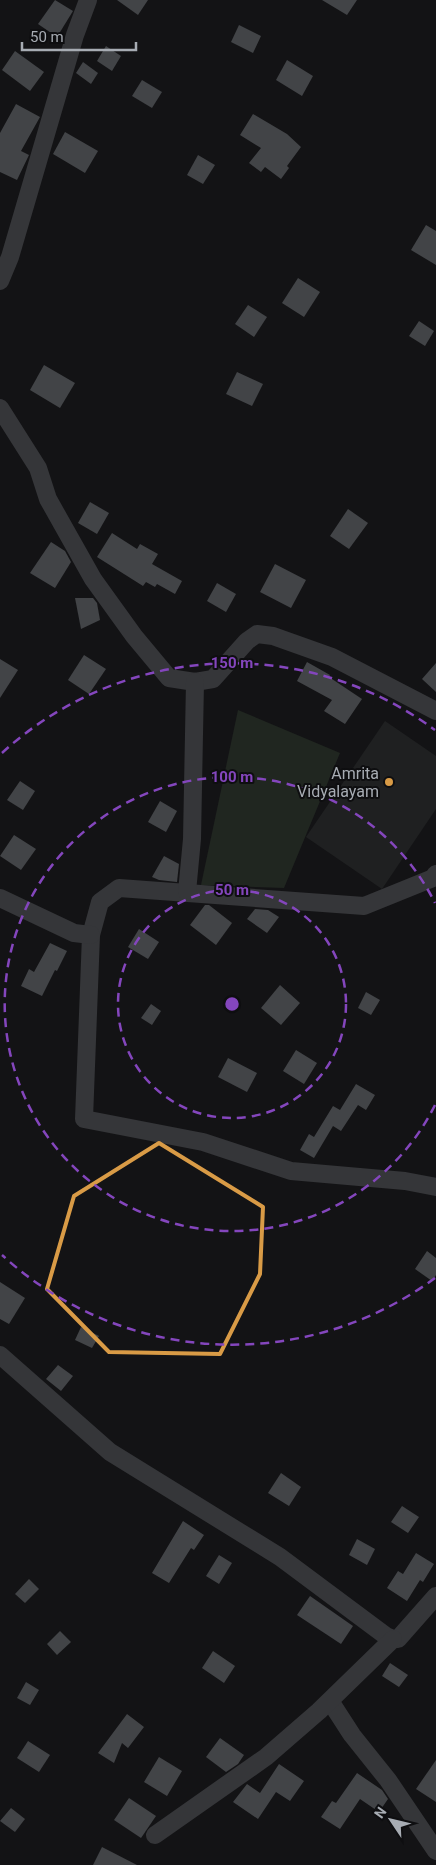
<svg xmlns="http://www.w3.org/2000/svg" width="436" height="1865" font-family="Roboto,sans-serif">
<style>
.built{fill:#1f2021}
.green{fill:#202620}
.building{fill:#424447}
.lines{fill:none;stroke-linecap:round;stroke-linejoin:round}
.street{stroke:#353639;stroke-width:18}
.marked{fill:none;stroke:#d99b46;stroke-width:4;stroke-linejoin:round}
.ring{fill:none;stroke:#8446bd;stroke-width:2.5;stroke-dasharray:9 6}
.poi-dot{fill:#d99b46;stroke:#0e0e10;stroke-width:2}
.labels{text-anchor:middle;dominant-baseline:central;stroke-width:4;stroke-linejoin:round;paint-order:stroke}
.poi-label{font-size:16px;fill:#a7acb3;stroke:#0e0e10;text-anchor:end}
.centre{fill:#8446bd;stroke:#0e0e10;stroke-width:2.5}
.ring-label{font-size:15px;text-anchor:middle;font-weight:bold;fill:#8446bd;stroke:#0e0e10;stroke-width:4;stroke-linejoin:round;paint-order:stroke}
</style>
<rect width="100%" height="100%" fill="#131315"/>
<polygon class="built" points="385,721 436,756 436,809 382,889 306,837"/>
<polygon class="green" points="238,710 340,753 284,888 201,885"/>
<g class="building">
<polygon points="55,0 73,11 57,37 38,24"/>
<polygon points="117,0 148,0 138,15"/>
<polygon points="322,0 357,0 347,15"/>
<polygon points="239,25 261,36 253,53 231,42"/>
<polygon points="106,46 121,56 112,71 97,61"/>
<polygon points="15,51 44,72 30,91 2,70"/>
<polygon points="287,60 313,76 302,96 276,80"/>
<polygon points="83,62 98,73 91,84 76,73"/>
<polygon points="142,80 162,92 152,108 132,96"/>
<polygon points="16,104 40,117 21,151 29,155 17,180 0,172 0,133"/>
<polygon points="253,114 287,134 301,147 287,166 289,168 281,179 265,167 261,172 249,163 261,148 240,135"/>
<polygon points="65,132 98,151 85,173 53,154"/>
<polygon points="198,155 215,165 203,184 187,175"/>
<polygon points="426,225 436,231 436,265 411,250"/>
<polygon points="298,278 320,292 304,317 282,303"/>
<polygon points="248,305 267,317 254,337 235,324"/>
<polygon points="419,321 434,331 425,346 409,336"/>
<polygon points="44,365 75,383 60,408 30,390"/>
<polygon points="237,372 263,384 252,406 226,394"/>
<polygon points="90,502 109,513 97,534 78,523"/>
<polygon points="348,509 368,523 349,549 330,536"/>
<polygon points="112,533 137,549 140,544 158,554 152,564 182,581 175,594 157,584 155,587 146,582 143,586 97,557"/>
<polygon points="51,542 65,551 71,562 55,588 30,573"/>
<polygon points="275,564 306,580 291,608 260,592"/>
<polygon points="217,583 236,594 226,612 207,601"/>
<polygon points="75,598 93,598 97,603 100,620 81,629"/>
<polygon points="84,655 106,669 89,694 68,680"/>
<polygon points="0,659 18,670 0,698"/>
<polygon points="307,662 330,675 329,677 362,699 345,724 324,711 332,700 297,681"/>
<polygon points="436,663 436,692 422,679"/>
<polygon points="20,781 35,791 23,810 7,800"/>
<polygon points="160,801 177,811 166,832 148,822"/>
<polygon points="14,835 36,849 21,870 0,856"/>
<polygon points="164,856 179,864 177,882 159,880 152,877"/>
<polygon points="205,905 209,905 232,923 216,945 190,925"/>
<polygon points="255,909 268,910 279,917 267,933 247,919"/>
<polygon points="139,929 159,942 148,959 128,947"/>
<polygon points="50,943 67,951 57,971 55,970 42,996 21,986 29,969 34,972"/>
<polygon points="280,985 300,1003 281,1025 261,1008"/>
<polygon points="366,992 380,1000 371,1015 358,1008"/>
<polygon points="151,1004 161,1011 152,1025 141,1018"/>
<polygon points="296,1050 317,1063 304,1084 283,1071"/>
<polygon points="228,1058 257,1073 247,1092 218,1077"/>
<polygon points="356,1084 375,1095 366,1110 358,1105 341,1131 333,1126 314,1158 300,1150 309,1134 314,1137 333,1106 340,1110"/>
<polygon points="427,1251 436,1258 436,1275 432,1281 415,1269"/>
<polygon points="0,1282 25,1298 9,1324 0,1319"/>
<polygon points="81,1327 99,1336 92,1348 75,1340"/>
<polygon points="58,1365 73,1376 61,1391 46,1379"/>
<polygon points="281,1473 301,1487 289,1506 268,1493"/>
<polygon points="402,1506 419,1517 408,1533 391,1522"/>
<polygon points="183,1521 204,1535 194,1550 191,1548 169,1583 152,1573"/>
<polygon points="357,1539 375,1549 367,1565 349,1555"/>
<polygon points="416,1553 434,1564 423,1582 420,1580 407,1601 387,1588 398,1571 403,1574"/>
<polygon points="219,1555 232,1563 219,1584 206,1576"/>
<polygon points="29,1579 39,1589 25,1603 15,1594"/>
<polygon points="310,1596 353,1626 341,1644 297,1615"/>
<polygon points="60,1631 71,1642 57,1655 47,1644"/>
<polygon points="213,1651 235,1666 224,1683 202,1668"/>
<polygon points="390,1663 408,1675 399,1687 382,1676"/>
<polygon points="26,1682 39,1690 30,1705 17,1698"/>
<polygon points="127,1714 144,1727 128,1748 122,1743 114,1763 98,1753"/>
<polygon points="220,1738 244,1755 238,1764 226,1772 206,1757"/>
<polygon points="28,1741 50,1755 39,1772 17,1758"/>
<polygon points="159,1757 182,1771 167,1796 144,1782"/>
<polygon points="436,1760 436,1802 416,1789"/>
<polygon points="279,1764 304,1781 290,1801 276,1792 258,1819 233,1802 247,1784 260,1793"/>
<polygon points="357,1773 382,1790 388,1799 379,1812 360,1799 340,1829 321,1817 332,1801 336,1803"/>
<polygon points="129,1798 156,1816 141,1838 114,1820"/>
<polygon points="11,1808 25,1819 15,1832 0,1821"/>
<polygon points="102,1847 137,1865 93,1865"/>
</g>
<g class="lines">
<g class="street">
<polyline points="0,281 10,257 75,35 88,0"/>
<polyline points="0,408 38,468 48,499 93,579 134,636 169,678 195,682 213,679 247,641 257,634 273,636 332,657 436,711"/>
<polyline points="436,874 433,878 364,906 119,888 100,902 91,935 84,1119 203,1142 291,1171 405,1181 436,1187"/>
<polyline points="187,892 192,839 195,682"/>
<polyline points="0,898 74,933 91,935"/>
<polyline points="0,1355 110,1452 280,1557 386,1636 393,1639 398,1639 436,1596"/>
<polyline points="330,1701 352,1735 388,1780 436,1851"/>
<polyline points="155,1835 266,1757 319,1711 393,1639"/>
</g>
</g>
<path class="marked" d="M159,1143L263,1207L260,1274L220,1354L109,1352L47,1289L74,1196Z"/>
<g class="ring">
<circle cx="232" cy="1004" r="114"/>
<path d="M435 1105A227 227 0 1 1 435 903"/>
<path d="M435 1278A341 341 0 0 1 2 1255M2 753A341 341 0 0 1 435 730"/>
</g>
<circle class="poi-dot" cx="389" cy="782" r="5"/>
<g class="labels">
<g class="poi-label">
<text x="379" y="773">Amrita<tspan x="379" dy="18">Vidyalayam</tspan></text>
</g>
</g>
<circle cx="232" cy="1004" r="8" class="centre"/>
<g class="ring-label">
<text x="232" y="668">150 m</text>
<text x="232" y="782">100 m</text>
<text x="232" y="895">50 m</text>
</g>
<g transform="translate(391 1820) rotate(305)" stroke="#0e0e10" stroke-width="4" paint-order="stroke">
<path d="M0-4L9 19L0 12L-9 19Z" fill="#a7acb3"/>
<text y="-8" font-size="14" font-weight="bold" text-anchor="middle" fill="#a7acb3">N</text>
</g>
<path d="M22 42v8h114v-8" fill="none" stroke="#a7acb3" stroke-width="2.5"/>
<text x="30" y="42" font-size="15" fill="#a7acb3" stroke="#0e0e10" stroke-width="4" paint-order="stroke">50 m</text>
</svg>
